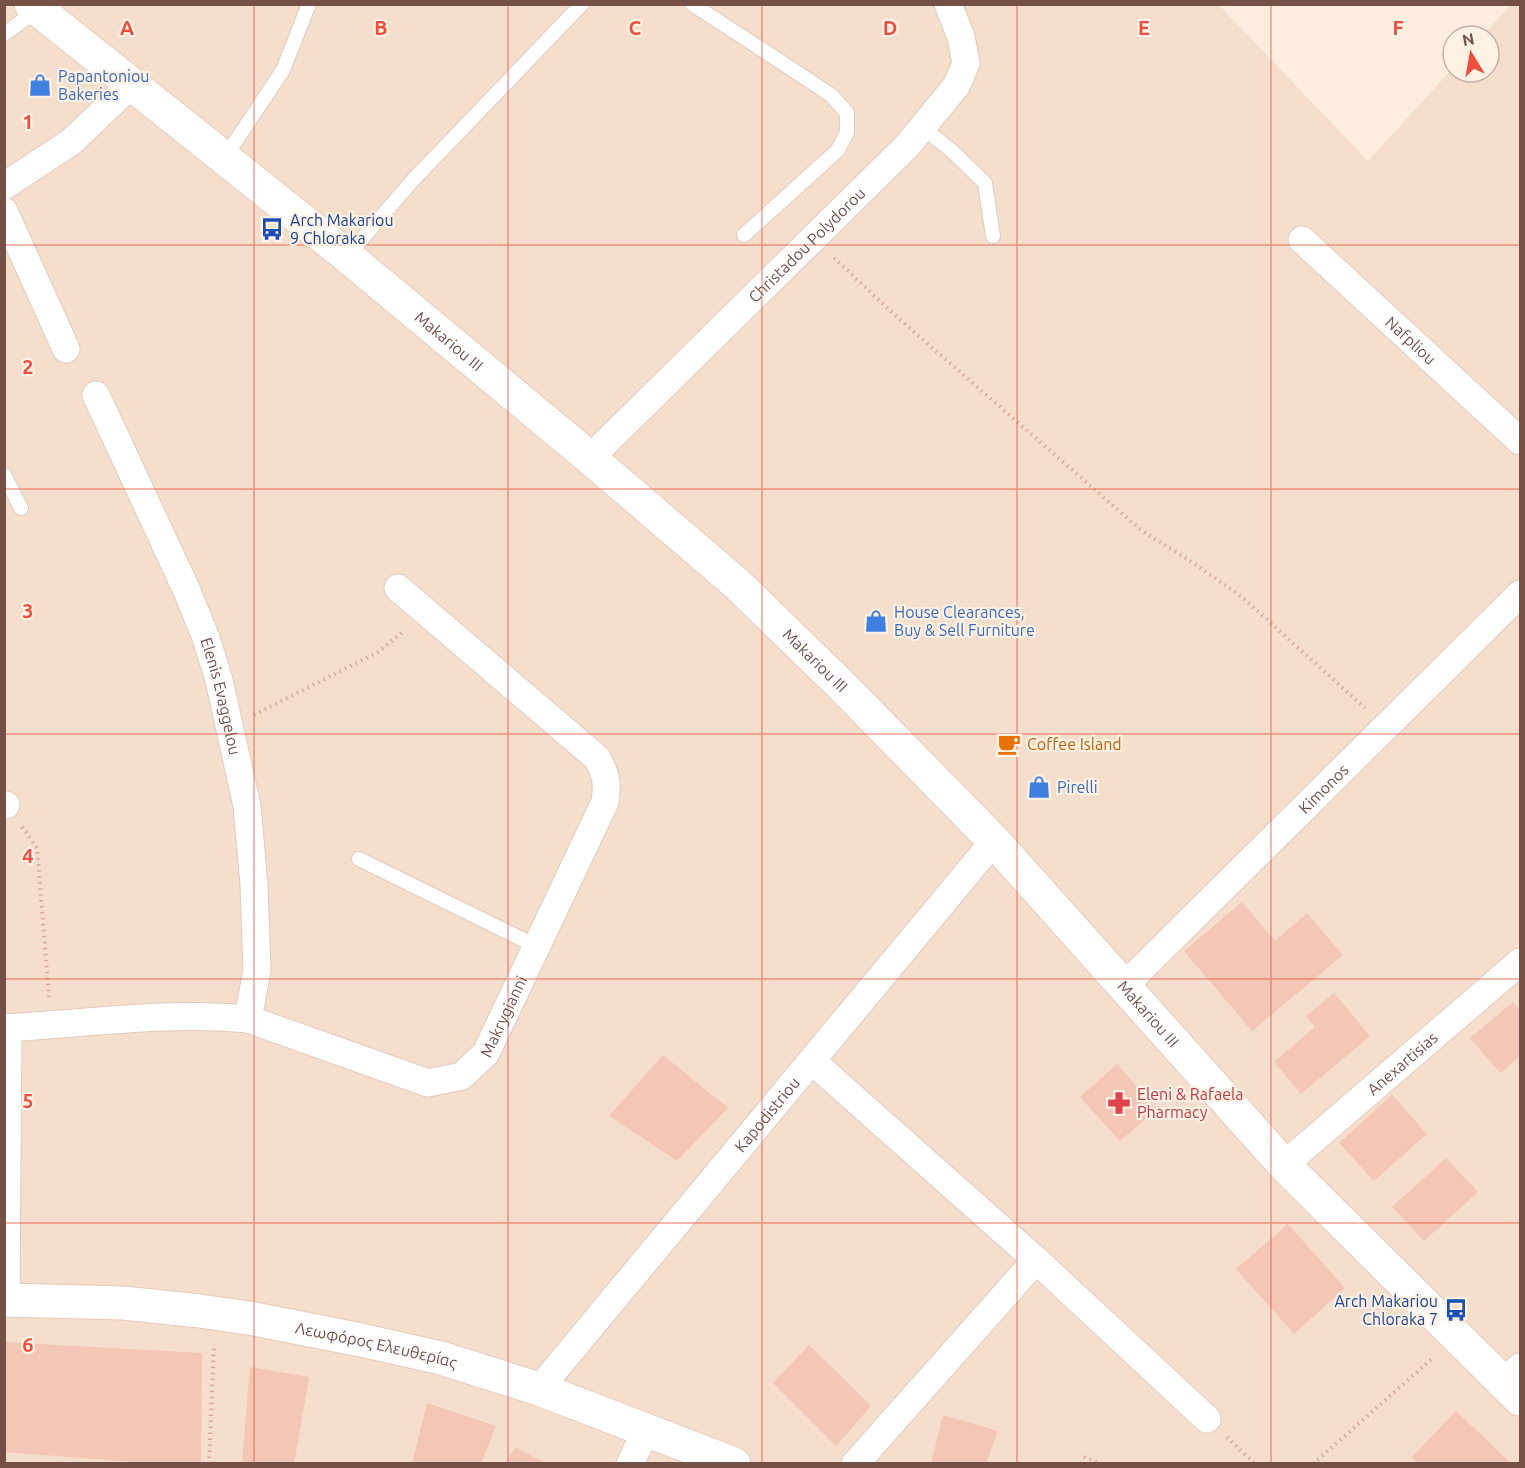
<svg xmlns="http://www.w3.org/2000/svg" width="1525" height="1468" font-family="Ubuntu,sans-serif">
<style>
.residential{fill:#f5decc}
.building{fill:#f4c6b5}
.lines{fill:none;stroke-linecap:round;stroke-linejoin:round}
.service-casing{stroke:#e3cabd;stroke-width:16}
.minor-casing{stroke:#e3cabd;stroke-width:29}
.secondary-casing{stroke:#e8caba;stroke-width:35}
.path{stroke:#d8a998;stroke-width:4;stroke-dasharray:1.5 4.5;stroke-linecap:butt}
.service{stroke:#fff;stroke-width:14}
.minor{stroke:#fff;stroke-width:27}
.secondary{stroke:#fff;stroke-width:33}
.grid{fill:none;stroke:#ee4e3d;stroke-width:1.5;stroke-opacity:0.55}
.labels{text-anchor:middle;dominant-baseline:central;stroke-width:4.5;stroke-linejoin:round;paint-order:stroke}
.shop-label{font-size:16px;fill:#366cbe;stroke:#fff2e5;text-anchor:start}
.transit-label{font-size:16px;fill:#164399;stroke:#fff2e5;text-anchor:start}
.street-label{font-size:16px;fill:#745046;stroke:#fff2e5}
.food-label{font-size:16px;fill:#c56008;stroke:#fff2e5;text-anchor:start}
.health-label{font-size:16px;fill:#be3a42;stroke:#fff2e5;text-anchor:start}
.grid-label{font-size:20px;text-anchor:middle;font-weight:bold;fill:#ee4e3d;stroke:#fff2e5;stroke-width:4.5;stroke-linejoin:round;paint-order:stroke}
</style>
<rect width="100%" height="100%" fill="#fdedde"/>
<polygon class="residential" points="5,5 1219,5 1368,161 1453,68 1453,72 1489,72 1489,36 1482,36 1511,5 1520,5 1520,1463 5,1464"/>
<g class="building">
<polygon points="1242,902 1275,941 1307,913 1343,955 1252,1031 1184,951"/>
<polygon points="1334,993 1370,1036 1301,1094 1274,1062 1315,1027 1306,1016"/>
<polygon points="1513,1002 1520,1011 1520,1056 1500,1073 1470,1038"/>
<polygon points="663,1055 728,1108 677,1161 609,1116"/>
<polygon points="1117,1064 1157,1109 1120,1141 1080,1097"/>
<polygon points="1392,1095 1427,1134 1374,1181 1339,1143"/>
<polygon points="1446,1158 1478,1192 1424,1241 1392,1207"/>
<polygon points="1288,1224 1345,1288 1294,1334 1236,1269"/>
<polygon points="4,1342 202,1353 201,1464 159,1464 4,1452"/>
<polygon points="809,1345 871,1406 836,1446 773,1383"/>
<polygon points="250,1367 309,1377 294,1464 242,1464"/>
<polygon points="427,1403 496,1426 481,1464 412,1464"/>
<polygon points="1456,1411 1512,1464 1418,1464 1412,1457"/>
<polygon points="943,1415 998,1431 986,1464 931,1464"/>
<polygon points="515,1447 548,1464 506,1464"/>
</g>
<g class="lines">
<g class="service-casing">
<g id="service">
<polyline points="692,4 813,83 832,96 847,113 847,132 838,150 744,235"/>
<polyline points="4,34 39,9"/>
<polyline points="922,127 952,151 985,183 993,236"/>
<polyline points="225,157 283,70 309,4"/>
<polyline points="347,256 414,179 582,4"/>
<polyline points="4,475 21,508"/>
<polyline points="359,859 536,946"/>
</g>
</g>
<g class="minor-casing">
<g id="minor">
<polyline points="4,186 71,142 132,84"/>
<polyline points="4,211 66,349"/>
<path id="s1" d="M1302,240L1520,441"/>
<path id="s2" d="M96,395L187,591L206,638L219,680L247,806L254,885L257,970L248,1019"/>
<path id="s3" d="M590,458L907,146L957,85L966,63L961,37L948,4"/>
<polyline points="4,805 6,805"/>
<path id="s4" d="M1125,985L1520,594"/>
<path id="s5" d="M4,1028C85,1024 167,1011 248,1019L428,1083L462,1076L486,1053L605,802C608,782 606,775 597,758L398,588"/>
<polyline points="812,1061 1036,1260 1207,1419"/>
<path id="s6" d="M1284,1165L1520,962"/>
<polyline points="6,1300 8,1028"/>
<polyline points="1503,1382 1520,1367"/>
<path id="s7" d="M539,1389L994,841"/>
<polyline points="630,1464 646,1430"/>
<polyline points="855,1464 1036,1260"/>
</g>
</g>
<g class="secondary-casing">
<g id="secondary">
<path id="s8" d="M31,4L347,256L590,458L736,583L844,688L994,841L1284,1165L1520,1399"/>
<path id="s9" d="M4,1300L123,1303L200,1311L254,1319L361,1340L441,1358L539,1389L734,1464"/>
</g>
</g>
<g class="path">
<polyline points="834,258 896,316 1141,530 1195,564 1242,597 1365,708"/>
<polyline points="254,715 378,652 404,631"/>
<polyline points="22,827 37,848 49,997"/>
<polyline points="1227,1437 1255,1464"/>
<polyline points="1084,1457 1102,1464"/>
<polyline points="209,1464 214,1344"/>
<polyline points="1313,1464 1434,1357"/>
</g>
<use href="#service" class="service"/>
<use href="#minor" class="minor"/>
<use href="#secondary" class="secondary"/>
</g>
<path class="grid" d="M254,4V1464M508,4V1464M762,4V1464M1017,4V1464M1271,4V1464M4,245H1520M4,489H1520M4,734H1520M4,979H1520M4,1223H1520"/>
<defs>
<g id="shop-bare" transform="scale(1.8)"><path d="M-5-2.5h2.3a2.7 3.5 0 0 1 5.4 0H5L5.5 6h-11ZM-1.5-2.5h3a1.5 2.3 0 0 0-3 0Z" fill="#3f7fe0" stroke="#fff2e5" stroke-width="2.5" paint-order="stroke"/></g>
<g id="bus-bare" transform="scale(1.8)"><path d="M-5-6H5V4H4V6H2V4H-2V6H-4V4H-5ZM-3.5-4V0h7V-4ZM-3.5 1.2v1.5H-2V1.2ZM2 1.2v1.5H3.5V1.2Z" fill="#1a4fb4" stroke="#fff2e5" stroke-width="2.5" paint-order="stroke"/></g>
<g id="cafe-bare" transform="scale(1.8)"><path d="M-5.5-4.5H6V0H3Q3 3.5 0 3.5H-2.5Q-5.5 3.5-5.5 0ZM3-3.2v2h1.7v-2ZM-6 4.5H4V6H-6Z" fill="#e8710a" stroke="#fff2e5" stroke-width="2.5" paint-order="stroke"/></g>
<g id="pharmacy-bare" transform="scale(1.8)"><path d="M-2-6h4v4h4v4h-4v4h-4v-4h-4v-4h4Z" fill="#e0444e" stroke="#fff2e5" stroke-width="2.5" paint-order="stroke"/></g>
</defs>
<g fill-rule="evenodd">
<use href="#shop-bare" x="40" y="85"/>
<use href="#bus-bare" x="272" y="229"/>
<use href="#shop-bare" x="876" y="621"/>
<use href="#cafe-bare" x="1009" y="744"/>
<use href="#shop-bare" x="1039" y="787"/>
<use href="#pharmacy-bare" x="1119" y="1103"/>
<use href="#bus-bare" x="1456" y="1310"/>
</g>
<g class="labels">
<g class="shop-label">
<text x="58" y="76">Papantoniou<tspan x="58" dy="18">Bakeries</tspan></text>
<text x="894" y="612">House Clearances,<tspan x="894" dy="18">Buy &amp; Sell Furniture</tspan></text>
<text x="1057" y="787">Pirelli</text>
</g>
<g class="transit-label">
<text x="290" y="220">Arch Makariou<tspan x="290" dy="18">9 Chloraka</tspan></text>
<text x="1438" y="1301" text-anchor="end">Arch Makariou<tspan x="1438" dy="18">Chloraka 7</tspan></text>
</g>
<g class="street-label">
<text stroke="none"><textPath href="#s3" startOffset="304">Christadou Polydorou</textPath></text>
<text stroke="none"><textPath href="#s1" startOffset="148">Nafpliou</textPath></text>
<text stroke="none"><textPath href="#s8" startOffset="537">Makariou III</textPath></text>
<text stroke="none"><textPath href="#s8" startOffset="1023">Makariou III</textPath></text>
<text stroke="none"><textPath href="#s2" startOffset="327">Elenis Evaggelou</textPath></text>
<text stroke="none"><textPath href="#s4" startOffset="279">Kimonos</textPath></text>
<text stroke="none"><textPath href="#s8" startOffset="1509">Makariou III</textPath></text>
<text stroke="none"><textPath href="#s5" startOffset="544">Makrygianni</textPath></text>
<text stroke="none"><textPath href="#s6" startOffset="156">Anexartisias</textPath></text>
<text stroke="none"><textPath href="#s7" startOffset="357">Kapodistriou</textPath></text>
<text stroke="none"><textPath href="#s9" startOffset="376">Λεωφόρος Ελευθερίας</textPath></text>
</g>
<g class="food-label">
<text x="1027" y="744">Coffee Island</text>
</g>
<g class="health-label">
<text x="1137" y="1094">Eleni &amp; Rafaela<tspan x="1137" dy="18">Pharmacy</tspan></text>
</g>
</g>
<g class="grid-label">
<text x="127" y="35">A</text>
<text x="381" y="35">B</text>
<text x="635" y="35">C</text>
<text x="890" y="35">D</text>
<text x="1144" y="35">E</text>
<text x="1398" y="35">F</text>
<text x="28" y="129">1</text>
<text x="28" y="374">2</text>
<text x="28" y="618">3</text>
<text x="28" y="863">4</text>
<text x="28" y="1108">5</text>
<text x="28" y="1352">6</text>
</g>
<rect width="1525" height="1468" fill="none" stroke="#745046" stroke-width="12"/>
<g transform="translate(1471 54) rotate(349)"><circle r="28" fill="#fff2e5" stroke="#c7b1a5" stroke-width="1.5"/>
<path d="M0-4.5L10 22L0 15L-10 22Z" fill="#ee4e3d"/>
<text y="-9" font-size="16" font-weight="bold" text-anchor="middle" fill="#745046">N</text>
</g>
</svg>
